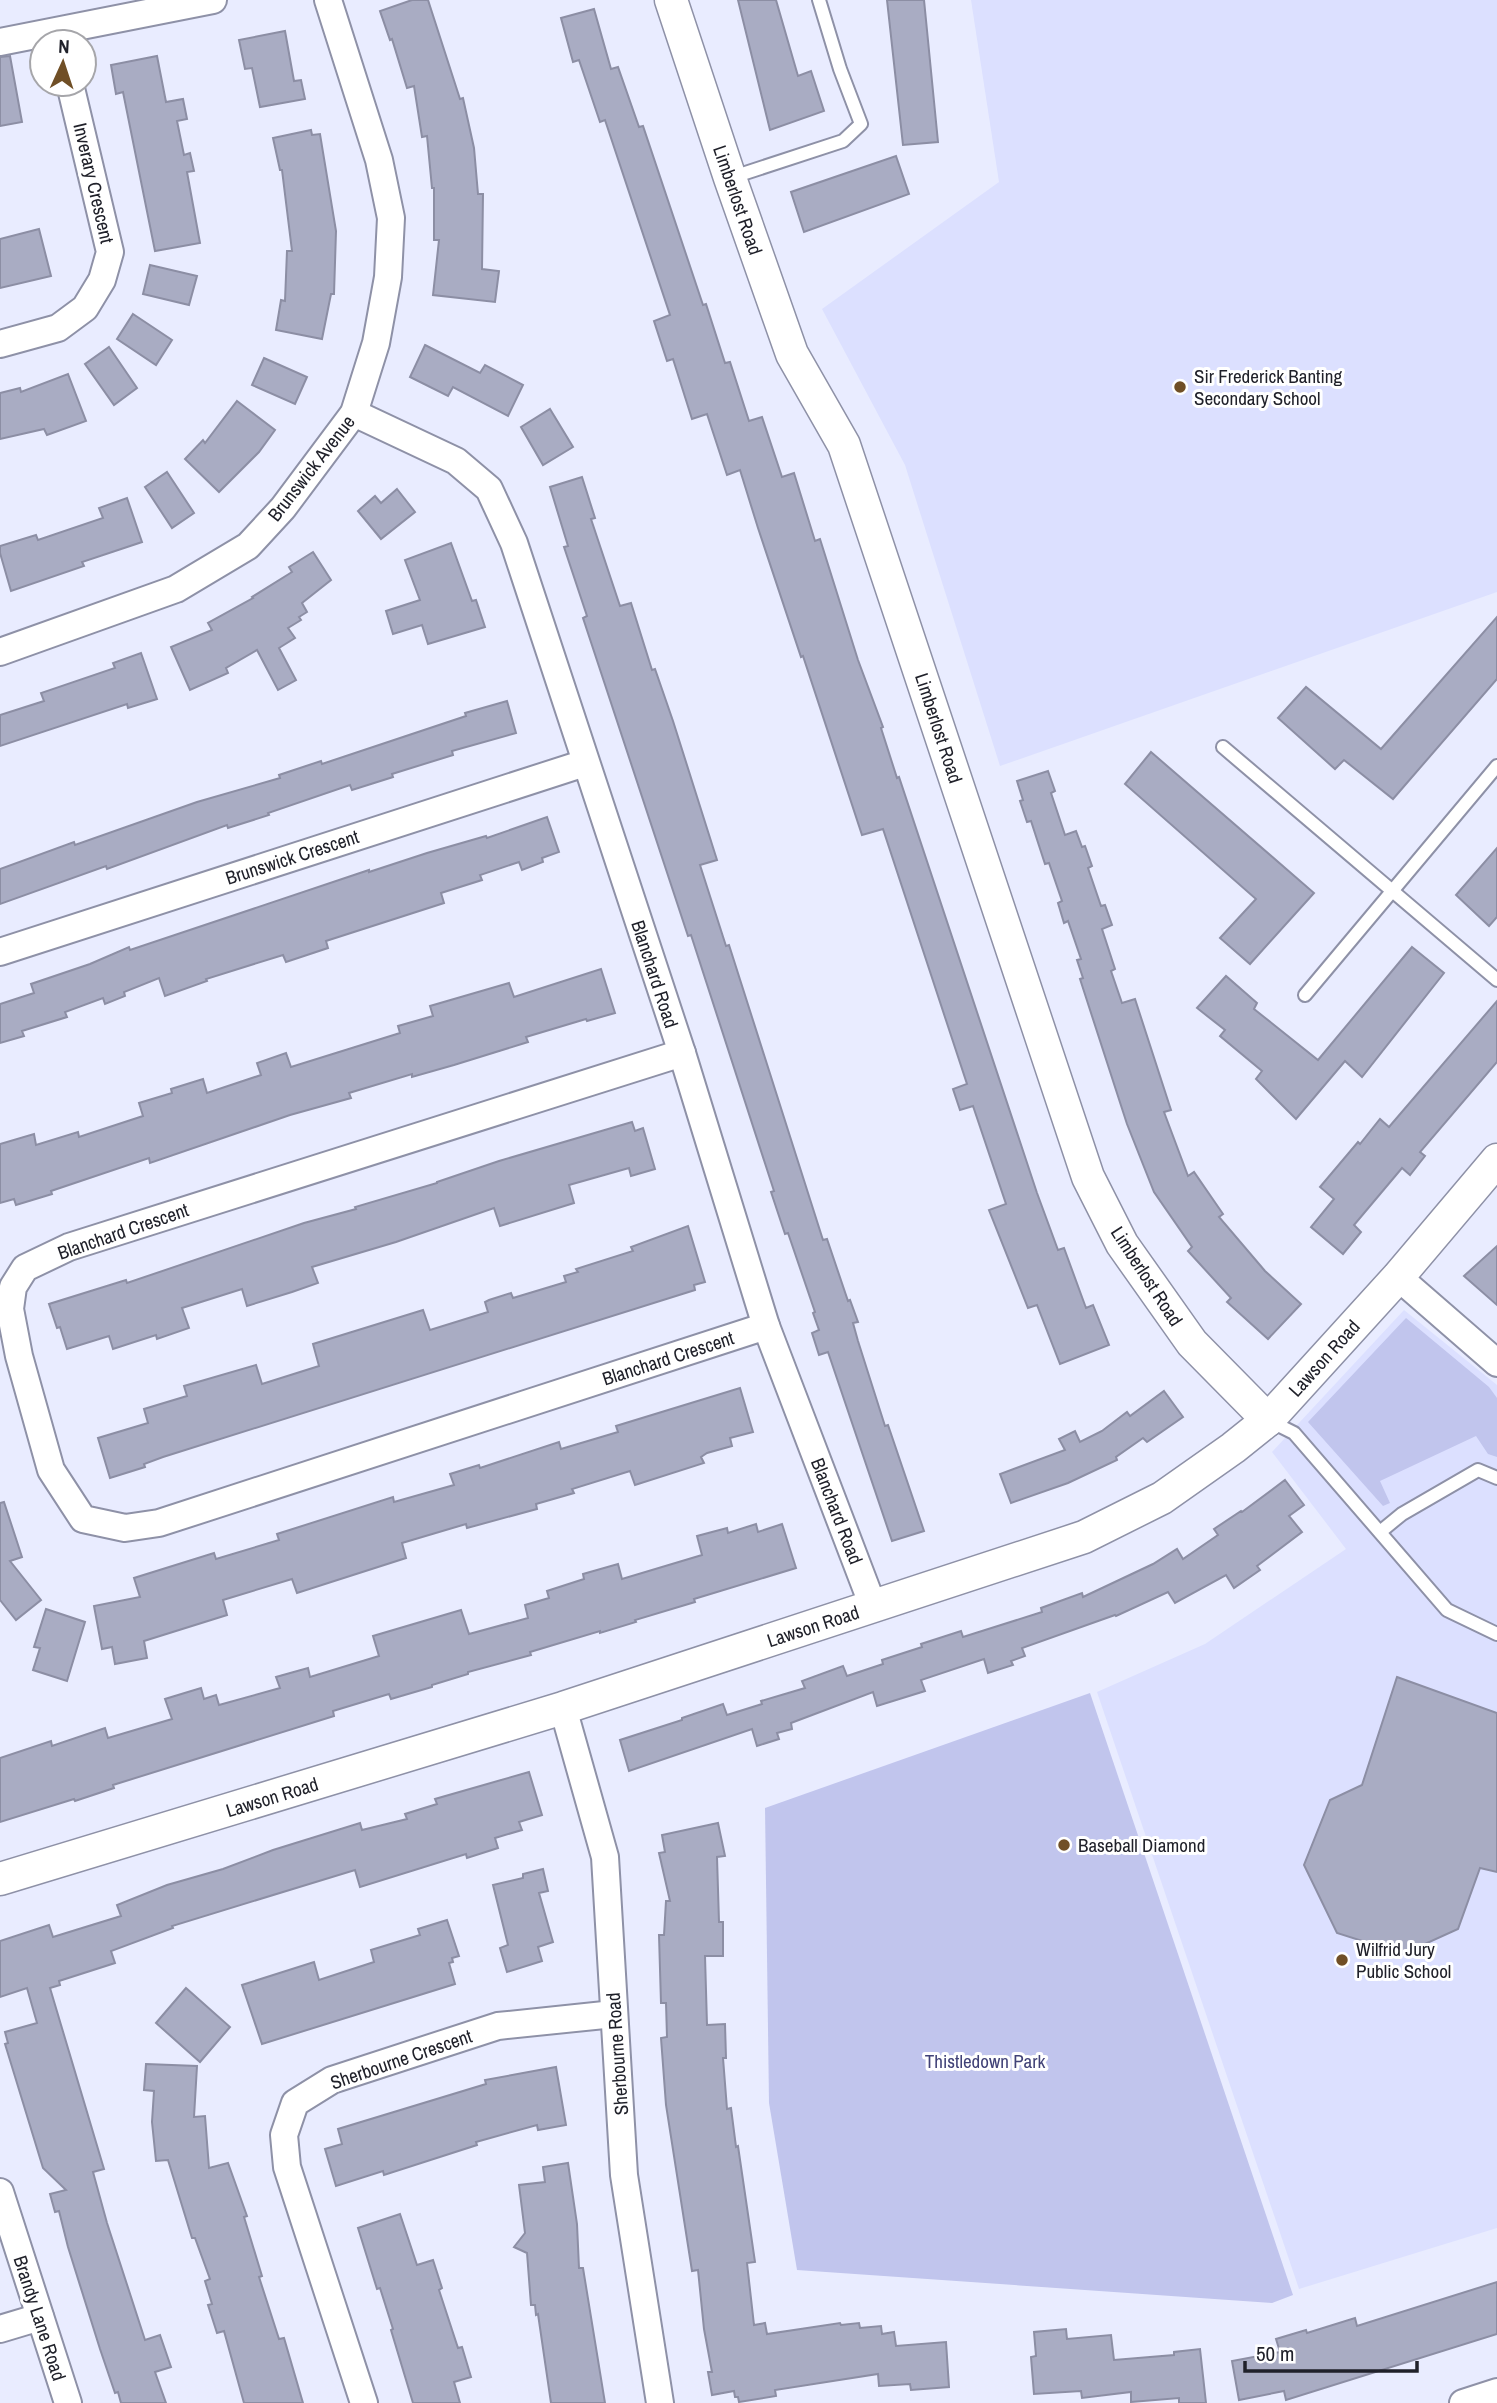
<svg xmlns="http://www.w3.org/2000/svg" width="1497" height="2403" font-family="'Archivo Narrow',sans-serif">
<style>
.built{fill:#dce0ff}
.green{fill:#c1c5ed}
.building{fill:#a9acc3;stroke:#8c8ea4;stroke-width:2}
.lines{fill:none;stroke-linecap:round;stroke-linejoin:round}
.service-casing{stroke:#8e91a7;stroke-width:16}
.minor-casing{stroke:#8e91a7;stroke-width:30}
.tertiary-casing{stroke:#8e91a7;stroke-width:35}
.service{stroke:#fff;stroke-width:12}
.minor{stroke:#fff;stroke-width:26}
.tertiary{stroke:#fff;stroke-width:32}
.poi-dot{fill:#704f26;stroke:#fff;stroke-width:2.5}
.labels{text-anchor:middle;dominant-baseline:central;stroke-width:6;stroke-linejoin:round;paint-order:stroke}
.street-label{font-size:19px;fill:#20212a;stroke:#fff}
.poi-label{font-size:19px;fill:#20212a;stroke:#fff;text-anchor:start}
.park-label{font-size:19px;fill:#414277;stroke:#fff}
</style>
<rect width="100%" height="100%" fill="#e9ecff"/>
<g class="built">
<polygon points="971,0 1497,0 1497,592 1000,766 905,465 822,309 999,182"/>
<polygon points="1404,1310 1497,1385 1497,2228 1299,2289 1097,1692 1205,1644 1346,1549 1272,1452"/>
</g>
<g class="green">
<polygon points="1406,1318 1489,1387 1497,1398 1497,1457 1488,1454 1476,1436 1380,1481 1390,1503 1383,1506 1308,1422"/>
<polygon points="1090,1693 1293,2295 1272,2303 797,2270 769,2103 765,1808"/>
</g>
<g class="building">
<polygon points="412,0 428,0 460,99 463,98 474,148 478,194 483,194 482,269 499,271 495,302 433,295 439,240 434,240 434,188 432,188 427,136 422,137 414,86 407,88 392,39 390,40 380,11"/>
<polygon points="738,0 776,0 798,76 811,71 824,111 770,130"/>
<polygon points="887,0 924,0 938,142 903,145"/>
<polygon points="594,9 611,69 618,67 639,127 643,126 703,305 706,304 725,363 730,362 749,421 762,417 782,477 794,473 815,541 820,539 858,660 883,727 881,728 897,778 899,777 1037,1193 1058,1250 1064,1248 1086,1308 1093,1305 1109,1345 1060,1364 1037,1305 1028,1308 989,1210 1006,1204 973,1106 960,1110 953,1089 967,1084 883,829 862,835 803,656 801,657 758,528 740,470 727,475 707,414 692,419 673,359 667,361 654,321 670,315 605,120 600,122 579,60 573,62 561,18"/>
<polygon points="285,31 294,81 301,80 305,99 260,107 252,68 245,69 239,40"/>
<polygon points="10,56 22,122 0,126 0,57"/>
<polygon points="157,56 166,102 183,99 187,119 177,121 184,155 190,153 194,171 187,172 200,243 155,251 123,92 116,94 111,65"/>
<polygon points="311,130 312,135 320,134 336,231 334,294 331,294 322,339 276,330 281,300 285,301 287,251 292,251 282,170 280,170 273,138"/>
<polygon points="896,156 909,194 804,232 791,192"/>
<polygon points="39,229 51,276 0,288 0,239"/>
<polygon points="150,265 197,276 189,305 143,294"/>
<polygon points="133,314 172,340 156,365 117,339"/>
<polygon points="425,345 480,373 485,365 523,385 508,416 453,387 448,396 410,377"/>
<polygon points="109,347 137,388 114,405 85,364"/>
<polygon points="264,358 307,377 295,404 252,385"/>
<polygon points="68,374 86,421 47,435 44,429 0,439 0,393 20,388 21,392"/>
<polygon points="237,401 275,430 259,452 219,492 185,459 203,440 205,443"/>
<polygon points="550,409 573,447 543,465 521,427"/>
<polygon points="167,472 194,513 172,528 145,487"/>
<polygon points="582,477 595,518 591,519 620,606 631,603 652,670 655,669 673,721 717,860 700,865 726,946 729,945 823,1240 827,1239 848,1301 850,1300 858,1322 853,1323 858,1341 885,1426 888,1425 924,1531 892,1541 828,1352 819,1355 812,1333 819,1330 813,1313 815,1312 788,1233 785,1234 771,1192 774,1191 691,935 688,936 583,618 587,616 564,547 568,546 550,487"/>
<polygon points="397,489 415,512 381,539 358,511 375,496 381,503"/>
<polygon points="127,498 142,542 82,562 84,566 11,591 0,553 0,546 36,535 38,540 103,518 99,508"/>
<polygon points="451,543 472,601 476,600 485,627 428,644 422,625 393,634 386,611 420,600 405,560"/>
<polygon points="313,552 331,580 302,603 307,612 299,617 301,620 288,628 295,638 279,648 296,680 278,690 257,650 226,668 228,673 190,690 171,647 212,630 208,623 253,598 252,597 292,572 289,567"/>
<polygon points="1497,617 1497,679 1393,799 1344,760 1335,769 1278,718 1306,687 1381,749"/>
<polygon points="141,653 157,699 128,708 127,704 0,746 0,715 44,701 41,693 115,668 113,663"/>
<polygon points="507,701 516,733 452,751 453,755 392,774 393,777 352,790 350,785 268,813 269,815 228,828 227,825 107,869 106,866 0,904 0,869 74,842 75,845 197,802 280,778 279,775 321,761 322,764 466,716 465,713"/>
<polygon points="1151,752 1314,893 1250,964 1220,938 1256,899 1125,784"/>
<polygon points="1048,771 1055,791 1051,793 1065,835 1076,831 1082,847 1085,846 1092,866 1088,868 1101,906 1105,905 1112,925 1102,929 1115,969 1111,971 1122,1003 1135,999 1171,1110 1164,1112 1188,1176 1194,1172 1223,1214 1219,1217 1265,1271 1301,1304 1268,1339 1227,1302 1231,1298 1188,1251 1192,1247 1154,1192 1127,1124 1080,979 1083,978 1077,960 1081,959 1068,921 1064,923 1058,903 1062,901 1049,863 1045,864 1031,821 1027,822 1020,801 1023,800 1017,781"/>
<polygon points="547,817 559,852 542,858 543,862 522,870 519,862 480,875 482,880 441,893 444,903 326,941 328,948 286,962 283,955 206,979 207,981 165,996 159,978 124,992 125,996 105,1004 103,998 65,1012 67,1017 22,1031 24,1036 0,1043 0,1004 34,993 31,984 90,964 129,947 130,950 369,870 369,872 427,853 486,836 487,838"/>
<polygon points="1497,848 1497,917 1489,926 1456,895"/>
<polygon points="1412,947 1444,973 1362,1077 1345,1061 1296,1119 1256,1079 1262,1071 1220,1036 1225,1030 1197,1008 1226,976 1257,1003 1254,1009 1318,1060"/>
<polygon points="601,969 615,1013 587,1021 586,1019 526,1037 528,1042 454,1065 412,1077 412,1074 349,1093 351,1098 290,1115 150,1163 149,1158 51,1191 52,1194 16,1205 14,1199 0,1203 0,1144 34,1134 36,1145 78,1132 79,1137 143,1116 139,1103 172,1093 171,1089 203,1079 207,1093 261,1075 257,1063 286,1053 291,1067 400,1033 398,1026 433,1016 430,1006 509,983 514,997"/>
<polygon points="1497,1001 1497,1062 1420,1152 1425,1156 1410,1175 1402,1168 1354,1225 1361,1232 1343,1254 1311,1227 1334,1199 1320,1187 1358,1142 1360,1144 1380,1119 1389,1127"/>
<polygon points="632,1122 635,1131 643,1128 655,1169 631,1176 629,1168 569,1185 574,1203 500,1226 494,1208 396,1242 312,1267 318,1283 292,1292 247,1306 242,1289 182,1308 189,1328 157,1339 156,1335 113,1349 109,1336 67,1349 60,1327 57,1328 49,1304 126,1280 127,1283 304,1223 356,1209 355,1207 437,1183 437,1182 499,1161"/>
<polygon points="688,1226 705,1282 694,1285 695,1290 163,1457 144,1464 145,1467 110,1478 98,1438 148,1423 144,1409 187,1396 184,1386 256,1365 262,1384 319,1366 313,1344 423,1310 430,1330 488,1312 485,1302 489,1300 511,1293 513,1298 566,1282 564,1276 578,1272 576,1269 633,1251 631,1247"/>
<polygon points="1497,1246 1497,1305 1464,1276"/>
<polygon points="740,1388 753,1432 730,1438 732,1446 707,1453 701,1457 704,1463 635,1485 630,1471 572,1489 574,1493 536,1504 537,1509 467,1528 466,1524 402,1543 406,1558 297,1593 292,1579 223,1600 227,1615 144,1641 147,1658 115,1664 112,1647 102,1649 94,1606 140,1597 134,1578 214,1553 216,1559 279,1540 277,1534 393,1497 394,1502 454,1485 450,1474 479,1465 480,1468 559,1442 561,1449 618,1432 616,1426"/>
<polygon points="1164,1391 1183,1417 1147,1442 1143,1438 1116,1457 1117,1460 1068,1483 1011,1503 1000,1474 1065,1450 1059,1439 1075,1431 1080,1442 1102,1431 1127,1412 1130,1416"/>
<polygon points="1285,1480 1304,1505 1289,1516 1302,1532 1257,1566 1260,1570 1234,1588 1226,1575 1175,1603 1168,1592 1116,1616 1115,1615 1022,1648 1025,1656 1011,1661 1013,1665 988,1673 984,1659 921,1680 925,1691 877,1706 873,1692 791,1723 792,1729 777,1733 779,1739 757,1746 752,1729 629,1771 620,1740 682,1720 682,1718 723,1704 727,1715 762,1704 761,1701 805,1688 802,1681 843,1666 847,1676 883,1664 882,1660 922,1647 921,1644 961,1631 963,1637 1042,1612 1041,1608 1082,1593 1083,1597 1153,1564 1177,1549 1183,1559 1218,1535 1214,1529 1241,1511 1242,1512"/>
<polygon points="4,1502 22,1557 10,1561 41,1600 16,1620 0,1600 0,1503"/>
<polygon points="756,1524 758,1532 782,1524 796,1568 694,1599 695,1602 635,1620 636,1622 600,1633 600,1631 530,1652 531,1655 468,1672 468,1674 432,1685 432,1687 391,1699 389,1694 333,1711 334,1716 113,1785 114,1788 75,1801 74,1799 0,1822 0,1758 51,1741 52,1746 105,1728 108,1738 172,1719 165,1699 201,1688 204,1699 216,1695 219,1705 280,1688 276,1677 308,1668 310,1677 379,1656 373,1636 461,1610 469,1634 528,1618 525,1605 549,1598 547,1591 584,1579 583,1574 618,1564 622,1579 702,1555 697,1536 727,1528 728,1533"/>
<polygon points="46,1609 85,1622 67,1681 33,1670 40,1648 34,1647"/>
<polygon points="1397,1677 1497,1713 1497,1872 1480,1868 1458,1929 1403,1954 1337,1933 1304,1865 1330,1800 1362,1785"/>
<polygon points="529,1772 542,1815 519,1822 522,1830 495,1838 498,1848 467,1858 466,1854 360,1887 355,1870 172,1926 173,1928 111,1951 115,1963 59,1981 60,1985 50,1988 104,2169 93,2172 107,2223 145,2340 160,2335 171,2367 155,2372 166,2403 121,2403 118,2392 115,2393 100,2349 68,2247 59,2211 55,2212 50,2194 66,2190 43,2168 5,2044 8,2043 5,2032 37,2023 27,1988 0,1997 0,1941 49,1925 53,1937 121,1916 117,1905 167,1885 223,1869 273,1850 360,1823 362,1830 407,1819 405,1814 437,1804 435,1799"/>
<polygon points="718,1823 725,1856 717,1857 719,1922 723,1922 723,1956 705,1956 707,2025 725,2024 726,2058 723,2058 727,2109 731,2108 736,2147 738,2146 755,2262 747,2263 754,2325 765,2323 767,2334 840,2323 841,2325 859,2323 860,2328 881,2326 882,2334 894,2332 896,2346 946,2342 949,2387 911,2390 910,2384 879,2386 878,2374 775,2390 776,2396 739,2402 738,2397 735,2397 734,2391 712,2395 708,2372 712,2372 704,2329 698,2270 692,2271 666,2105 661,2038 667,2037 666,2003 661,2003 659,1935 664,1935 666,1901 670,1901 659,1853 665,1852 662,1835"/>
<polygon points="543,1869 548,1891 539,1893 553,1942 538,1947 542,1961 507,1972 500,1948 508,1945 493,1885 523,1878 523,1874"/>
<polygon points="447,1920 459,1956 452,1958 453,1962 449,1963 455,1984 262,2044 242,1985 314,1962 319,1980 374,1962 371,1950 420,1935 418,1929"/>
<polygon points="186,1988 230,2027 200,2062 156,2023"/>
<polygon points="146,2064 197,2066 194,2117 205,2116 209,2168 228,2163 247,2216 244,2217 262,2276 259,2277 279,2339 284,2338 303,2403 244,2403 224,2331 217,2333 208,2305 212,2304 205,2281 210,2279 195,2238 192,2238 168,2160 156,2161 152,2122 154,2091 144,2090"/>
<polygon points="556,2067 566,2125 538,2130 537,2125 476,2142 477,2145 384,2175 383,2171 336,2186 325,2149 342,2144 338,2129 486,2084 485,2080"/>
<polygon points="568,2163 577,2224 579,2268 583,2268 605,2403 551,2403 538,2314 536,2315 535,2305 531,2305 527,2253 514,2247 525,2233 519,2185 545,2182 543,2167"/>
<polygon points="400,2214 417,2265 433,2260 442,2288 439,2290 458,2348 462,2347 471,2377 454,2382 460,2403 413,2403 391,2330 393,2329 380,2288 377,2289 358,2228"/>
<polygon points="1497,2282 1497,2334 1286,2400 1284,2391 1239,2400 1232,2361 1280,2352 1276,2339 1306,2330 1307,2333 1355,2318 1357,2326"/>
<polygon points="1066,2329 1067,2339 1111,2335 1114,2360 1174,2355 1174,2352 1200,2349 1206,2403 1179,2403 1179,2398 1131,2402 1131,2392 1082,2398 1081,2391 1034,2394 1031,2357 1036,2356 1034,2332"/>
</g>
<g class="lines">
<g class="service-casing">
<g id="service">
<polyline points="730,178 843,141 861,124 840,69 819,0"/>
<polyline points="1223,747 1497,980"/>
<polyline points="1305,995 1497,766"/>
<polyline points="1268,1420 1294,1433 1447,1610 1497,1634"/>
<polyline points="1380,1532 1402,1514 1478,1470 1497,1478"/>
</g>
</g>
<g class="minor-casing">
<g id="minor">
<polyline points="0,42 213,0"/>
<polyline points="0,344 58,328 85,308 102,280 110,252 70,84"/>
<polyline points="354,413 456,461 489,489 514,543 682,1053 766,1326 873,1606"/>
<polyline points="0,652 176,589 248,546 283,508 354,413 376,343 388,277 391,218 379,160 328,0"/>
<polyline points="0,952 585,763"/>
<polyline points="682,1053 69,1247 25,1268 13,1287 10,1309 19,1356 51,1470 83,1519 125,1528 159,1523 766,1326"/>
<polyline points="1398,1277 1497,1363"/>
<polyline points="563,1708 605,1857 624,2175 660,2403"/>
<polyline points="0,2192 68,2403"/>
<polyline points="0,2329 40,2317"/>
<polyline points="364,2403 287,2167 284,2135 295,2103 332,2080 498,2026 614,2014"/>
<polyline points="1463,2403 1497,2392"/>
</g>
</g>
<g class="tertiary-casing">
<g id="tertiary">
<polyline points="671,0 730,178 792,354 844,445 1088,1177 1122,1244 1192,1343 1268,1420"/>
<polyline points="0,1879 563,1708 1084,1537 1162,1498 1233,1448 1268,1420 1398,1277 1497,1160"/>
</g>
</g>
<use href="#service" class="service"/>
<use href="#minor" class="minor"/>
<use href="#tertiary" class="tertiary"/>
</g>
<g class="poi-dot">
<circle cx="1180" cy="387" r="7"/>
<circle cx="1064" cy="1845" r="7"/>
<circle cx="1342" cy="1960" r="7"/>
</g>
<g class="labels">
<g class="street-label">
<text transform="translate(94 183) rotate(77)">Inverary Crescent</text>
<text transform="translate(738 200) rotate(71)">Limberlost Road</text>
<text transform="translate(311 468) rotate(-52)">Brunswick Avenue</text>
<text transform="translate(939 728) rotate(72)">Limberlost Road</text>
<text transform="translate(292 857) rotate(-18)">Brunswick Crescent</text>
<text transform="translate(655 974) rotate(72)">Blanchard Road</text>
<text transform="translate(123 1231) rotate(-19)">Blanchard Crescent</text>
<text transform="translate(1147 1276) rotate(57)">Limberlost Road</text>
<text transform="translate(668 1358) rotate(-18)">Blanchard Crescent</text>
<text transform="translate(1324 1358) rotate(-48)">Lawson Road</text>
<text transform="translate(837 1511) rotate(69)">Blanchard Road</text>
<text transform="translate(813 1626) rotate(-18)">Lawson Road</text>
<text transform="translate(272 1797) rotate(-17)">Lawson Road</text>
<text transform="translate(617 2054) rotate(-94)">Sherbourne Road</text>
<text transform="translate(401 2059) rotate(-19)">Sherbourne Crescent</text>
<text transform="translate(40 2318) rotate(72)">Brandy Lane Road</text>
</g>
<g class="poi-label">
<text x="1194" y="376">Sir Frederick Banting<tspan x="1194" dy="22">Secondary School</tspan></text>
<text x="1078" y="1845">Baseball Diamond</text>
<text x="1356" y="1949">Wilfrid Jury<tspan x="1356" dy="22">Public School</tspan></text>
</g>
<g class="park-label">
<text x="985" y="2061">Thistledown Park</text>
</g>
</g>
<g transform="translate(63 63) rotate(3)"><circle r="33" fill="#ffffff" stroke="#a6a6aa" stroke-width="2"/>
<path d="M0-5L12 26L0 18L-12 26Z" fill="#704f26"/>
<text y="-10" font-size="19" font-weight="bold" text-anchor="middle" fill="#20212a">N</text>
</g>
<path d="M1245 2361v10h172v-10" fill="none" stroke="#20212a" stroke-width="3.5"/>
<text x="1256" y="2361" font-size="21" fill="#20212a" stroke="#ffffff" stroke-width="5" paint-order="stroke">50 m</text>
</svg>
